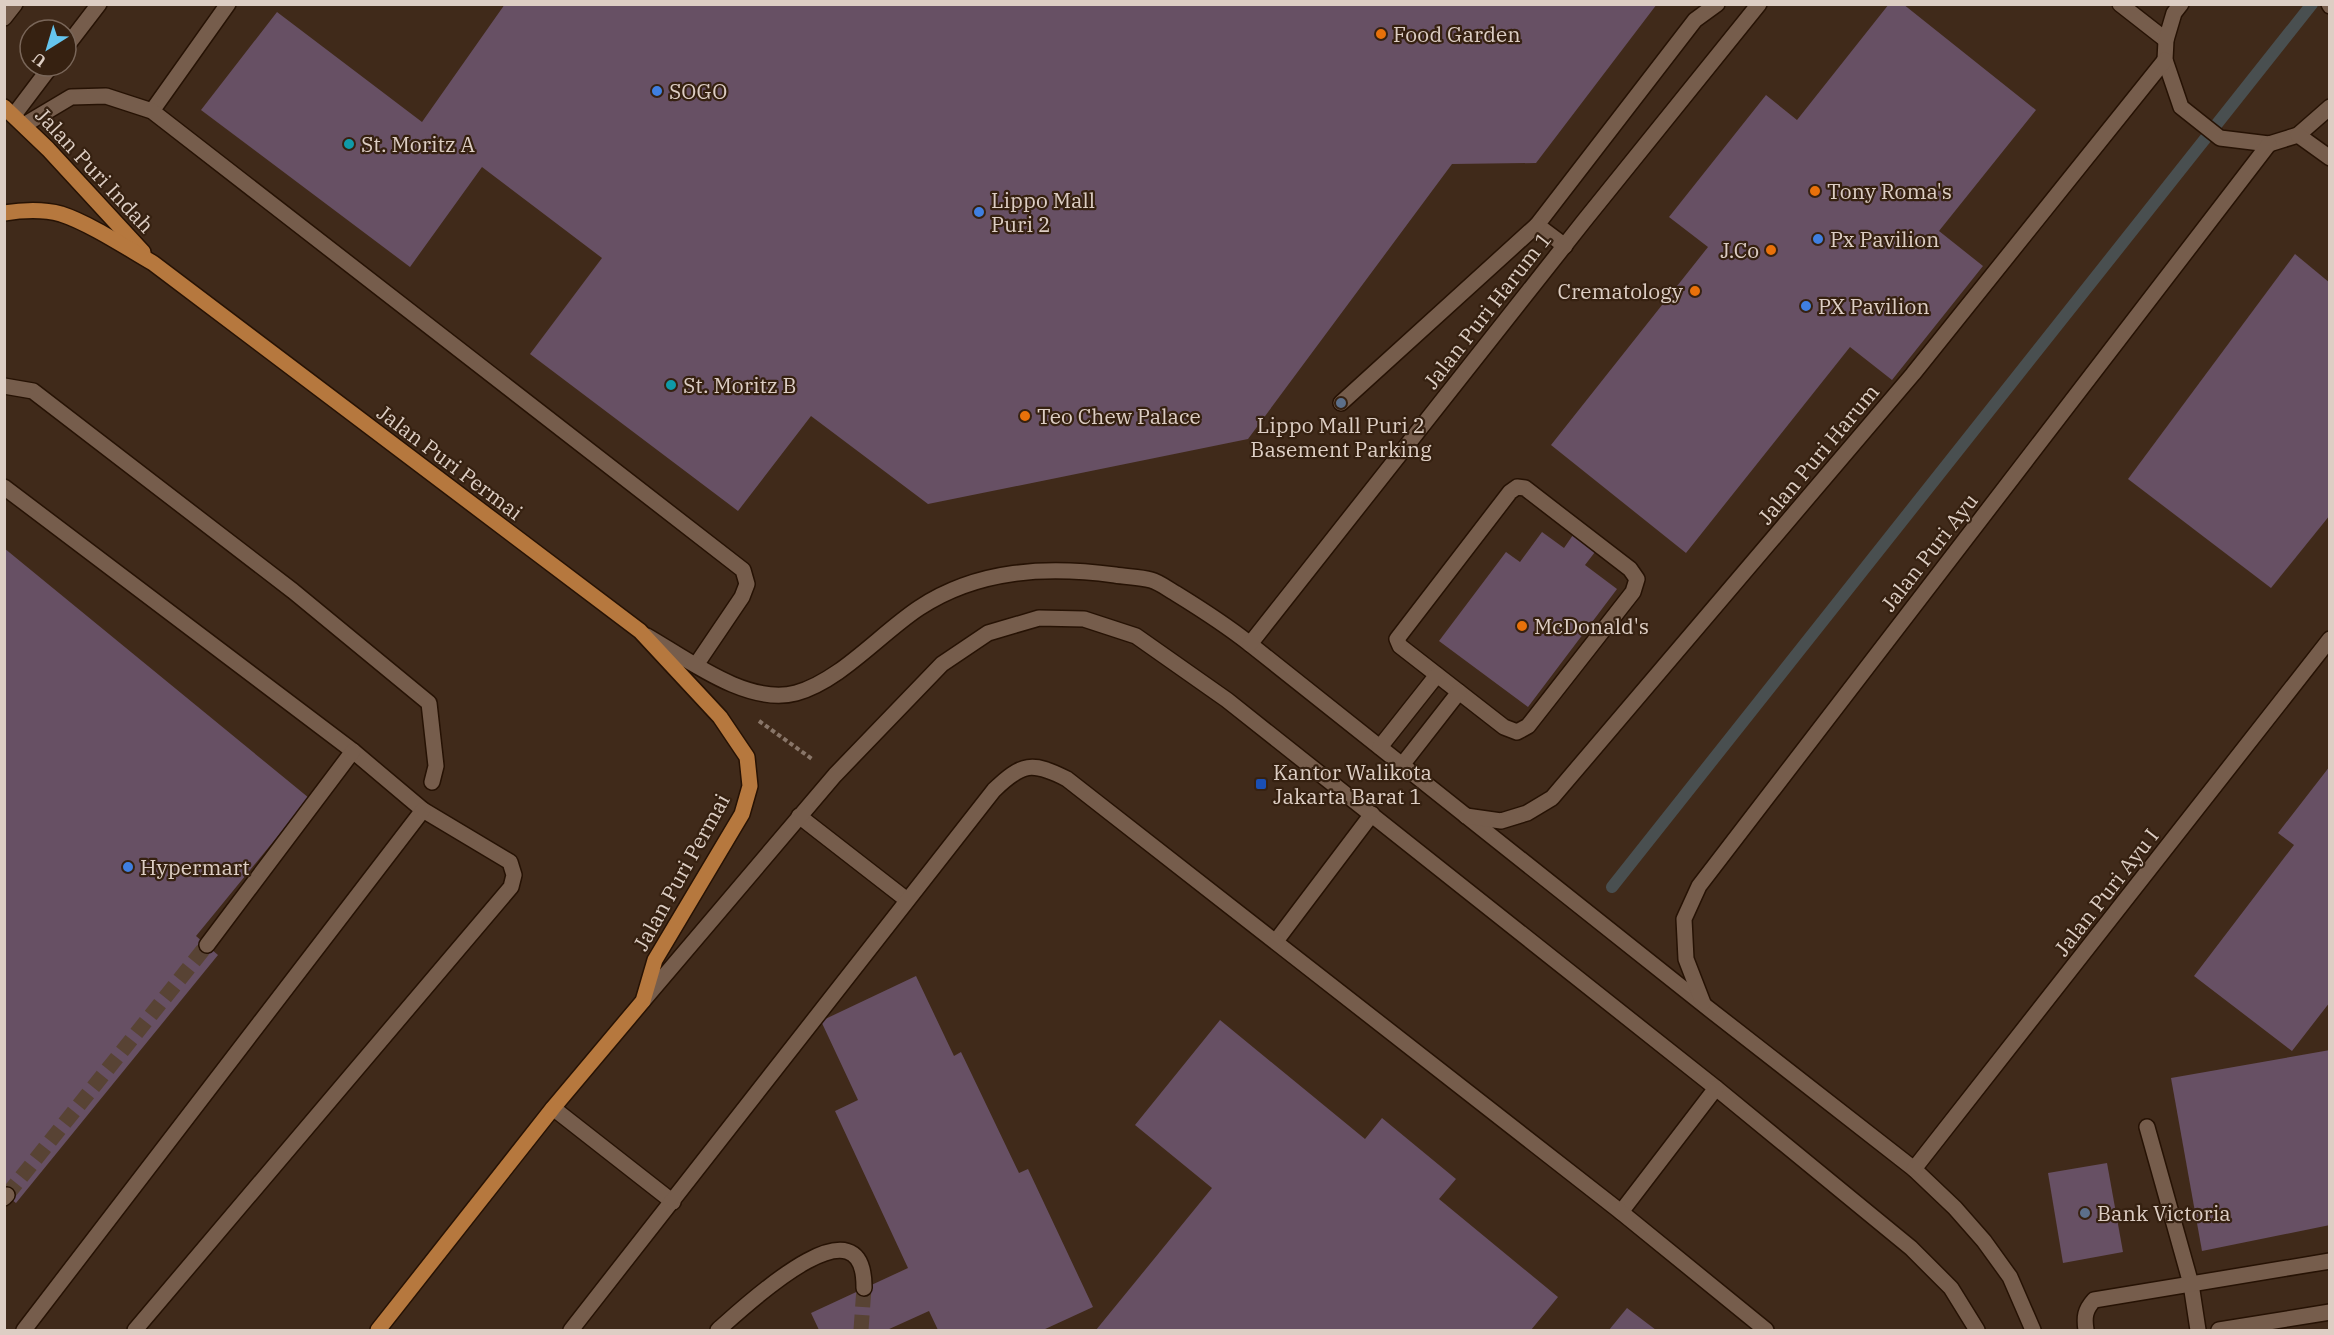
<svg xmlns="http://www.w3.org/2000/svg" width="2334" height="1335" font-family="'IBM Plex Serif',serif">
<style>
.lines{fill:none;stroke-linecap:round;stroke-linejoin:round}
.stream{stroke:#494f50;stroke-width:12}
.building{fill:#675064}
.minor-tunnel{stroke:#584334;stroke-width:15;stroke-dasharray:15 8;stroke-linecap:butt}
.minor-casing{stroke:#261204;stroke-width:18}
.major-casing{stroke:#261204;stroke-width:18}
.path{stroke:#897669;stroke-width:4;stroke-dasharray:4.5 3;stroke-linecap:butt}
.minor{stroke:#765d4c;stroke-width:15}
.major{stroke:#b6783e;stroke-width:15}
.food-dot{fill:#e8710a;stroke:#362111;stroke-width:2}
.shop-dot{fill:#3f7fe0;stroke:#362111;stroke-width:2}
.culture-dot{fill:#0f9aa8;stroke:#362111;stroke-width:2}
.service-dot{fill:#5c6f8a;stroke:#362111;stroke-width:2}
.transit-dot{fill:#1a4fb4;stroke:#362111;stroke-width:2}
.labels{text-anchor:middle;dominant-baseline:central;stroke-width:4.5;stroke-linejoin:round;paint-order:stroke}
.poi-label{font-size:21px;fill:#ddcec4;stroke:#362111;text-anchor:start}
.street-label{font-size:21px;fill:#ddcec4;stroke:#362111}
</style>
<rect width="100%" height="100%" fill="#402a1a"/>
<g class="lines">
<polyline class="stream" points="1612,887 2312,4"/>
</g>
<g class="building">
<polygon points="505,4 1657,4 1536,163 1452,164 1248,439 928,504 811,416 738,511 530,354 602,258 482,167 410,267 201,110 277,12 422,122"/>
<polygon points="1889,4 1903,4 2036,110 1939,231 1983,266 1892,380 1850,347 1686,553 1551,445 1708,247 1669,217 1766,95 1797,120"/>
<polygon points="2295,254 2330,283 2330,515 2271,588 2128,479"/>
<polygon points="1542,532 1564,548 1573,535 1595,552 1585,565 1617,589 1528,707 1439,641 1506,552 1520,562"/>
<polygon points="4,548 309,798 196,936 218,955 16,1203 4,1194"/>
<polygon points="2330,766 2330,1002 2292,1051 2194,976 2294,845 2278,833"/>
<polygon points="916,976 954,1056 961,1052 1019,1173 1028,1169 1093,1307 1043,1330 938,1330 929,1311 887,1330 819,1330 811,1313 908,1268 835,1111 858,1100 821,1021"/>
<polygon points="1220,1020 1365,1139 1382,1118 1456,1179 1439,1199 1558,1297 1531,1330 1096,1330 1212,1188 1135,1125"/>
<polygon points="2330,1050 2330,1225 2202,1251 2171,1078"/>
<polygon points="2107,1163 2123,1252 2063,1263 2048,1173"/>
<polygon points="1627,1308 1656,1330 1609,1330"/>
</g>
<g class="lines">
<g class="minor-tunnel">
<polyline points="7,1195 207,945"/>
<polyline points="861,1330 864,1288"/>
</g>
<g class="minor-casing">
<g id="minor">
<polyline points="2120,4 2166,40"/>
<polyline points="2181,4 2174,13 2166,40 2165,60 2181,107 2220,138 2269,144 2298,135 2330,107"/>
<polyline points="2329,4 2330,6"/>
<polyline points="4,18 15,4"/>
<polyline points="66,47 99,4"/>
<polyline points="152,111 228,4"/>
<polyline points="14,115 51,66"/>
<polyline points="24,125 71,97 106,96 152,111 743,570 747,584 742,597 696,665"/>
<polyline points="2298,135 2330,158"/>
<polyline points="1565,246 1537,225 1695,20 1717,4"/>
<polyline points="4,386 33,391 293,591 429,703 436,766 432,782"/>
<polyline points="1341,403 1537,225"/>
<polyline points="4,487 353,751 423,810 510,862 514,875 511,887 135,1330"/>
<polygon points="1517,487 1525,488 1630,569 1637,579 1633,592 1528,726 1517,732 1504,727 1400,646 1397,639 1510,492"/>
<path d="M647,636C687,659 748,706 796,693C840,681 881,633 919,608C978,569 1047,566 1115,575C1127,577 1140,577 1151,580C1159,582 1168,589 1175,593C1201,609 1226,625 1250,644L1704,1005L1914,1169L1955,1208L1984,1241L2010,1277L2033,1330"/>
<polyline points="1250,644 1584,221 1759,4"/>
<polyline points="1380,747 1437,675"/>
<polyline points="1402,765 1459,692"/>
<polyline points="799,816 907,900"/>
<polyline points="1466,816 1501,821 1527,813 1552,798 1913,374 2165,60"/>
<polyline points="1276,941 1372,814"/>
<polyline points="207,945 353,751"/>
<polyline points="643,1001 835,775 942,664 988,633 1039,618 1084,619 1136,636 1227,700 1716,1088 1911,1248 1951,1288 1977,1330"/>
<polyline points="1703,1003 1686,959 1684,919 1699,886 2269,144"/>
<polyline points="553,1108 673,1202"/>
<polyline points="2147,1127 2191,1284 2198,1330"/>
<polyline points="1914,1169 2330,639"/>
<polyline points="4,1198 7,1195"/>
<polyline points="1621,1212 1716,1088"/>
<polyline points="24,1330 423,810"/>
<path d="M571,1330L994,790C1022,763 1032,761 1067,779L1621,1212L1766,1330"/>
<path d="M718,1330C744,1307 865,1192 864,1288"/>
<path d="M2086,1330C2084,1317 2085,1310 2094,1300L2330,1261"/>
<polyline points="2219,1330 2330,1312"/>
</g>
</g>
<g class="major-casing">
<g id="major">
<polyline points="4,107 48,149 143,252"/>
<path d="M4,213C23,210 43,209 61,214C89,223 127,248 153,263L640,631L720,717L747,757L750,786L742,814L655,960L643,1001L553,1108L378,1330"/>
</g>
</g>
<polyline class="path" points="759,721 812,759"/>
<use href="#minor" class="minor"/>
<use href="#major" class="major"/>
</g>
<g class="food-dot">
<circle cx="1381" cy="34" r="6"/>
<circle cx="1815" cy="191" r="6"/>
<circle cx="1771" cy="250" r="6"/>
<circle cx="1695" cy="291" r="6"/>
<circle cx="1025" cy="416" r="6"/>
<circle cx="1522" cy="626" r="6"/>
</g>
<g class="shop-dot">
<circle cx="657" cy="91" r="6"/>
<circle cx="979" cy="212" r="6"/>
<circle cx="1818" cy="239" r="6"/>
<circle cx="1806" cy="306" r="6"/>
<circle cx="128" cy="867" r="6"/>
</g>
<g class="culture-dot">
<circle cx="349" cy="144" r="6"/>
<circle cx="671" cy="385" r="6"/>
</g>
<g class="service-dot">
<circle cx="1341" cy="403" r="6"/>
<circle cx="2085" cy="1213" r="6"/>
</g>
<rect class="transit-dot" x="1255" y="778" width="12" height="12" rx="3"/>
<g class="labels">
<g class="poi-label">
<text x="1393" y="34">Food Garden</text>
<text x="669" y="91">SOGO</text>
<text x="361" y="144">St. Moritz A</text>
<text x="1827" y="191">Tony Roma's</text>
<text x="991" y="200">Lippo Mall<tspan x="991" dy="24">Puri 2</tspan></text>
<text x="1830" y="239">Px Pavilion</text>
<text x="1759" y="250" text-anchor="end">J.Co</text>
<text x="1683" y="291" text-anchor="end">Crematology</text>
<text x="1818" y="306">PX Pavilion</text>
<text x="683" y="385">St. Moritz B</text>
<text x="1037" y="416">Teo Chew Palace</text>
<text x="1341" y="425" text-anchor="middle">Lippo Mall Puri 2<tspan x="1341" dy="24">Basement Parking</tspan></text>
<text x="1534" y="626">McDonald's</text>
<text x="1273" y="772">Kantor Walikota<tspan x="1273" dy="24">Jakarta Barat 1</tspan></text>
<text x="140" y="867">Hypermart</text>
<text x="2097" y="1213">Bank Victoria</text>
</g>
<g class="street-label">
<text transform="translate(95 170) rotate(47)">Jalan Puri Indah</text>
<text transform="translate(1487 310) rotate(-52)">Jalan Puri Harum 1</text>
<text transform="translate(1818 454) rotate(-50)">Jalan Puri Harum</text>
<text transform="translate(450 462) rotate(37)">Jalan Puri Permai</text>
<text transform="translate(1929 552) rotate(-52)">Jalan Puri Ayu</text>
<text transform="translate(681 872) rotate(-61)">Jalan Puri Permai</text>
<text transform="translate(2106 892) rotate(-52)">Jalan Puri Ayu I</text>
</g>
</g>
<rect width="2334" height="1335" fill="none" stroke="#ddcec4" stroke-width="12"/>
<g transform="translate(48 48) rotate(217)"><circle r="28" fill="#362111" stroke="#796659" stroke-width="1.5"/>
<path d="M0-4.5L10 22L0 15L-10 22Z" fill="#65c5ee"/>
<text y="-9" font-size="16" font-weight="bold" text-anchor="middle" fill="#ddcec4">U</text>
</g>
</svg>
